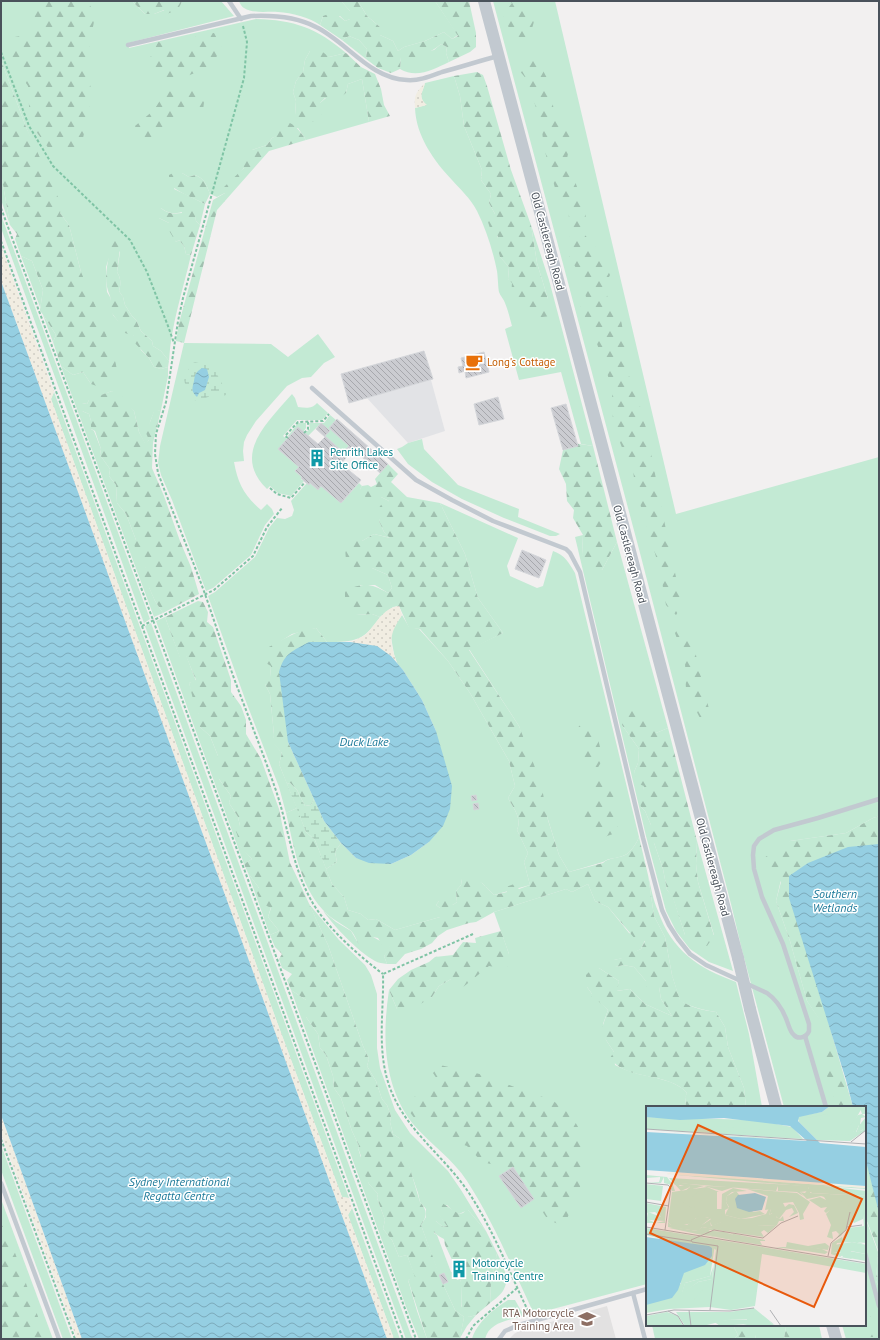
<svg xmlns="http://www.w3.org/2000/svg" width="880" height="1340" font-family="'PT Sans',sans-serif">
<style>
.education{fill:#e2e1e1}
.airport{fill:#e2e3e6}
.grass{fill:#c3ead4}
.forest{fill:url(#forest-firs)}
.wetland{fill:url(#wetland-marsh);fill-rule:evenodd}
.sand{fill:url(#sand-dots)}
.water{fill:url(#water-waves)}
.building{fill:url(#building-back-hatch);stroke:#d4d6da}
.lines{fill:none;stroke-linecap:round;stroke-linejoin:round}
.path{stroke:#7fc4a5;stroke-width:2;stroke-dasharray:3 2;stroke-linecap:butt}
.service{stroke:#c2c9d0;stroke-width:4.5}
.tertiary{stroke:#c2c9d0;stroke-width:12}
.tertiary-bridge{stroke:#c2c9d0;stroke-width:12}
.labels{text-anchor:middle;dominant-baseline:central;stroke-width:3;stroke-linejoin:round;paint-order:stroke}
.street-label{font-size:11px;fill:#4a525b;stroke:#fff}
.food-label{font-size:11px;fill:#c56008;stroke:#fff;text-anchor:start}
.culture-label{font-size:11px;fill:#0d838f;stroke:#fff;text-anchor:start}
.education-label{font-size:11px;fill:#785e54;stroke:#fff;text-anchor:end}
.water-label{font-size:12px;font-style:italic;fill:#1d7a9a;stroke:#fff}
.inset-road{fill:none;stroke:#afb1b4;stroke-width:1}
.view{fill:#e8590c;fill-opacity:0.15;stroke:#e8590c;stroke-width:2}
.inset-edge{fill:none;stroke:#4a525b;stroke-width:2}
</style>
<defs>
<pattern id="forest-firs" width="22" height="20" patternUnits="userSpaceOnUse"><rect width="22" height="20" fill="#c3ead4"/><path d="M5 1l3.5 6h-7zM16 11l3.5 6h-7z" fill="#a0c0af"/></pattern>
<pattern id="wetland-marsh" width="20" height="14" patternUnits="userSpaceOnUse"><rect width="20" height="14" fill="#c3ead4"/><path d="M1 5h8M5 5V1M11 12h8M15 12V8" fill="none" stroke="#a0c0af"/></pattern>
<pattern id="sand-dots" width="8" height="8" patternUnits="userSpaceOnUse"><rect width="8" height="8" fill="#f1ede2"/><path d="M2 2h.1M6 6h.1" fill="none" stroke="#d0cdc4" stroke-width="1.8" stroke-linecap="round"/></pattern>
<pattern id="water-waves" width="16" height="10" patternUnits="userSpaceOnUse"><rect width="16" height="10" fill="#95cfe2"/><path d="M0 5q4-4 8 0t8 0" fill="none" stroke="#7cabba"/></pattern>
<pattern id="building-back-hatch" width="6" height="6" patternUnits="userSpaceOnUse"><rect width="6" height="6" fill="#cbccd1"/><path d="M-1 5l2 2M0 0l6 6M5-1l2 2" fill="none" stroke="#a7a8ad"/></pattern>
</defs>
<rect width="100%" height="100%" fill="#f2f0f0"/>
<polygon class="education" points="607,1306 616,1339 509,1339 514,1334 519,1331"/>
<polygon class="airport" points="431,380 445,431 408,443 367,398"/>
<g class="grass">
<path d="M1,1H132L145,14H154L181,4L182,1H221L234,16L128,43L129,48L256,19C294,20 317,28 346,53L329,57L310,51L305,60L303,72L296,81L293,92L296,101L295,115L320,103L326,98L346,93L348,84L362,79L369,122L306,140L298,128L277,136L272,138L267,145L252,150V157L225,193L217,197L210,194C206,184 205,179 195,175L189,177L182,173L174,189L189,196L205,204L200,225L196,221L193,207C182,213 172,217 161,208L159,218L169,223L176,242L179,240L184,246L186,254L191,255C183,290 171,325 169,361L161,351L153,346L152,341L141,331L136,320L132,316L125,305L123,297L119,291C121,284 121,278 117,272L120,252L111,241V252L106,267V279L107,292L110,297L113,315L120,323L134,336L141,350L149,358L154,367L161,369L168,367V376L161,410L154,412L150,422L149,440L145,444L139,432L134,411L112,391L89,400L87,404L82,403V411L89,414L91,421V429L94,431L101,449L100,455L110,469L109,476L116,485L117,503L126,514L136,540L146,568L149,587L155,601L163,613L154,617L61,366L73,375L83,372L91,384L81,272L69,225L60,213L26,127L1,60Z"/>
<path d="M239,1H341L350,11V19L345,21L340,16H323L320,25C309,17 292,13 278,12C268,11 254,14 244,8C242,7 240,4 239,1Z"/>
<polygon points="358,1 435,1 458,35 452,39 444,32 425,41 404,47 398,51 393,41 380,35 380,27 367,16"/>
<polygon points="493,1 555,1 676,514 879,457 879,816 873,818 846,833 790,841 776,901 790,941 807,1001 821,1021 828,1021 853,1107 784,1107 742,950 731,904 640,553"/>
<polygon points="349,36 359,40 367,49 366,59 342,40"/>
<path d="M441,44L447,47L446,53L449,62C434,69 417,79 400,69L401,57L434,50Z"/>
<path d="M454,76L460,96L464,126L482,170L481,180L491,194L489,203L495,214L500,257L509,267L508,279L548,299L537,263L531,225L549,280L593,446L581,444L561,372L519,380L505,329L512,326C510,319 508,310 505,303C504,299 500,296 499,292C498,287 498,278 497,271C493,251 486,229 477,211C470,198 461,190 452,180C434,161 416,136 415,108L426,105C418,96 422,94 425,83Z"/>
<polygon points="1,173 10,225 1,200"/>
<polygon points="1,215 150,619 144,623 1,228"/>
<polygon points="21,256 32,261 43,290 40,310 56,335 53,342"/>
<path d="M318,334L335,357L324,363L311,377L302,378L287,386L256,421L247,435L244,442L243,451L244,461L234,462C238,484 244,495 261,510L267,504L272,509L274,514L265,525L251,555L213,588L206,591L172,500L161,475L158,463L160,446L184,343L271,344L288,357Z"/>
<polygon points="54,392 349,1198 342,1197 277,1022 51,399"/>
<path d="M292,394L295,398L298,407C306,408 312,409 317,403L328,413L322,420H297L283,436L287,439L278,449L299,467L295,471L302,477L301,479L304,481L291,496L278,493L270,486L267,489C231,454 268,422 292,394Z"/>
<polygon points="330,415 336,420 329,428 349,446 343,452 325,436 330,431 321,423 308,436 305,433 310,429 309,423 324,423"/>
<polygon points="298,423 306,423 306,428 303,432 298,427 289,437 288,436"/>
<polygon points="422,439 424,449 458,485 519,509 518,517 560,534 556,536 550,536 504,518 462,499 432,482 408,464 397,449 402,447 408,443"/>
<path d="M307,483L309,485L310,483L318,490L321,486L341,503L359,483L362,486L360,489L375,497H381L389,501L379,521L384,532L391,538L374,534L362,541L372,568L388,575L392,588L388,593L375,585H360L356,615L372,614L380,617C364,641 355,642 327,642L316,628L292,634L281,641L271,666L270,677L265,684L270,694L274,735L273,742L282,753L279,764L297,808L286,813L279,787L245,699L208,596L215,592L255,557L269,528L277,518L285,519L292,516L294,510L291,501Z"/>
<path d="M440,503L518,538L507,566L510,576L537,588L543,586L553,551C565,555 569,563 575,573L639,837C637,843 630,853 625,855C617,859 610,857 603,862L569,872L559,855L519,726L469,649L503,633L478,598L465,554Z"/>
<polygon points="583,535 582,555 602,570 617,542 668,728 656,733 622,725 639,749 638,763 634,772 644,786 641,807 645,811 651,825 654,843 663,869 667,890 673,897 685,935 714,935 698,882 696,864 697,841 733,971 709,962 690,949 676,931 666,911 646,836 575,537"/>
<path d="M402,615L409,627L419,629L448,661L470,693L509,761L515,786L508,798C514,809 522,818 517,830L528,853L524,862L530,885L494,895L482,883L462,879L461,885L456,891L457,902L453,905L439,901L436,905L440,908V917L395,930L376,919L368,920L361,914L348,910L344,897L332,884L326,869L337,862L335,852L341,843L356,858L391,864L411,855L429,842L436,731L422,700L403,670L397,663L394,654L391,637L393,629Z"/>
<polygon points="165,617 180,657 186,655 196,681 189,683 199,714 200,727 210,736 218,756 219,779 231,796 229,803 238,817 240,826 239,838 241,847 252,859 244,864 156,621"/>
<polygon points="151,623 411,1335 413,1339 406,1339 145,626"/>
<polygon points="248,873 259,888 271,907 268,917 279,931 270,935"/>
<path d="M648,875C651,887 653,900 658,911C672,951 698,968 736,982L749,1034L762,1107H746L744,1088L728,1047L725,1027L716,1012C703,1010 691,1007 680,1001L672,975L665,937L654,916Z"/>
<path d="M588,884L595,901L608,907L629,933L645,940L641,949L623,958L614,960L616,967L623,965L634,967L646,981L659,987L661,999L672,1016L645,1004L630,989L616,991L619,981L599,968L587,987L592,994L608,1010L603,1024L606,1040L614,1052L615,1065C621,1068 628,1071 635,1073C652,1078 675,1079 687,1093L685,1098L686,1107H647V1284L534,1314C513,1269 494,1223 467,1181C453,1159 430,1144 413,1124C383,1086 382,1036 389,990L397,1009L432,997L439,986L451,979L489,966L509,954L494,912L566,889L572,892Z"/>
<polygon points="309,904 339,940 365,965 371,975 377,994 377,1048 380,1068 395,1110 410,1133 448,1171 461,1190 486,1231 468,1210 459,1214 453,1211 447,1205 437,1211 447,1226 443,1227 436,1221 434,1233 437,1235 451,1272 453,1272 457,1280 460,1279 462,1285 461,1306 469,1317 476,1315 467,1326 460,1338 464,1317 455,1310 443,1284 448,1282 444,1273 439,1275 421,1225 426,1217 426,1209 420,1202 418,1193 399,1138 393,1134 390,1122 391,1116 387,1105 382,1099 376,1081 367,1066 369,1059 363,1046 328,945"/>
<path d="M323,911L336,922L351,931L358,943L373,937L391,947L384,956L387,964C383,963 378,963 375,961C356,950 336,928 323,911Z"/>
<polygon points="291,990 306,1000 306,1017 318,1034 320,1048 326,1055 333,1076 334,1088 341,1098 352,1131 359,1146 358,1148 369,1184 378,1194 377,1198 385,1220 383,1229 392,1240 399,1257 407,1255 416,1278 408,1280 417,1311 427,1339 419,1339 408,1312"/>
<polygon points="1,1145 72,1339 63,1339 1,1170"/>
<polygon points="1,1199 53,1339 1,1339"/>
<polygon points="352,1208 400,1339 394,1339 348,1215"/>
<polygon points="865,1217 878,1252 876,1281 879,1287 879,1339 846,1339 842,1325 865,1325"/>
<path d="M497,1253C502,1263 510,1278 504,1289C501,1295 495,1299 490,1303L491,1283Z"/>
<path d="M508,1300H515L524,1316C509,1320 489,1322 485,1339H472C477,1322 494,1309 508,1300Z"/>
<polygon points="652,1325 733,1325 738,1335 734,1339 655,1339"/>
<polygon points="756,1325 785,1325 786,1327 784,1339 755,1339 756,1335"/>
<polygon points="802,1325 819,1325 822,1339 802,1339"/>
</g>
<g class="forest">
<polygon points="35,1 88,1 95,16 90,43 87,70 92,94 80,153 65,148 52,153 35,130 29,106 28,86 12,63 8,38 28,35 36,12"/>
<path d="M132,1H182C180,9 173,12 166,14L164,10L154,14H145Z"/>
<path d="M341,1H358L367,16L380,27V35L393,41L398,51L404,47L425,41L444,32L452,39L458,36L435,1H469L476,33V47L470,52L449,62L446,53L447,47L441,44C430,53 419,57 405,60L401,57L400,69L391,73L378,68L366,59L367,49L359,40L349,36L342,40L320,25L323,16L334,12L345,21L350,19V11Z"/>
<polygon points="510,1 525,1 525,7 535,18 531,32 528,38 519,41 509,28 503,15 512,3"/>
<polygon points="214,33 222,48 210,67 177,80 159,75 149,60 158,42 172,45 182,51 192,43 197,34"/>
<polygon points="319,49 329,57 346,53 361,67 375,74 381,89 384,105 390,116 369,122 362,79 348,84 346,93 337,100 325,98 320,103 322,114 315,121 303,124 295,115 296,101 293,92 296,81 303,72 305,60 310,51"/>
<polygon points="527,56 538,61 549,82 554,111 566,121 572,132 567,159 586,212 584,234 598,250 610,275 605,285 609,305 621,320 626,347 626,369 636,392 646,428 667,535 680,596 681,608 676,615 666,605 660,570 635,487 632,461 625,455 613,425 612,388 592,329 582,312 578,297 586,297 578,271 569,257 570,231 568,206 558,199 544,148 541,122 532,96 526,84 529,82 518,69"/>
<polygon points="1,60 26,127 62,206 60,213 69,225 81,272 98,312 115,360 118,375 108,390 91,384 83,372 73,375 61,366 53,342 56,335 40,310 43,290 32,261 21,256 15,239 17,234 10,225 1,173"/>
<path d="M477,72L483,75L487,86L511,170L531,225L537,263L548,299L551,316L534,318C519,306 510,304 512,283L508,279L509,267L500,257L496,242L498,236L491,231L487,219L495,214L489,203L491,194L481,180L482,170L464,126L460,96L454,76Z"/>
<polygon points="193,83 205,93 203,111 188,111 178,115 169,129 155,141 141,141 135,126 154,110 166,91 181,92"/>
<path d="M280,120C293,121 299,130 306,140L269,151L217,210L184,343L176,341L179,323L213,200L225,193L224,187L244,168L242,162L245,157H252V150L267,145L272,138L276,136L272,132L274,125Z"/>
<path d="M175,172L182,173L189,177L195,175C205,179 206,184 210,194L205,204C194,198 176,192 169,183V175Z"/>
<path d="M182,197L194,207L196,221L200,225L191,255L186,254L184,246L179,240L176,242L168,229L169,223L159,218L157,211L161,208C168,214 174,214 182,213L177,201Z"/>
<path d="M115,237L121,240L117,272C121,278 121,284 119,291L123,297L125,305L132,316L136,320L141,331L152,341L153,346L161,351L169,361L168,367L161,369L154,367L149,358L132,340L134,336L125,333L120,328C120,320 112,316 110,309C109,305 111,300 110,296C101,276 110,261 111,240Z"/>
<polygon points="112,391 120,394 134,411 139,432 145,443 149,440 146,433 154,411 161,410 153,443 152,468 164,496 180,541 191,567 199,594 163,613 155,601 142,572 146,568 139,561 134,544 136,540 126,514 117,503 116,485 109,476 110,469 100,455 101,449 95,431 91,429 91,421 89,414 82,411 80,407 82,403 87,404 89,400 89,393 95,392 101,395"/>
<polygon points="573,443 593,446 617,542 602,570 587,567 582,555 583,535 573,518 574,510 567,501 566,484 559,469 563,450"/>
<path d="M388,464L398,474L391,482L407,497L440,503L465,554L478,598L503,633L469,650L519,726L541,783L548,820L559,855L569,872L603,863C609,857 617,859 625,855C630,853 637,843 639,837L648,875L654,916L665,937L672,975L680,1000C691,1008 703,1010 716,1012L725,1027L728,1047L744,1088L746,1107H686L685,1097L687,1093C668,1071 627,1082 610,1058L614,1052L606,1040L601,1031L608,1010L597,1000L591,998L592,994L587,987L586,975L592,969L599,968L619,981L617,991L630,989L645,1004L672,1016L661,999L659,987L651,990L646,986V981L634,967L623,965L616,967L612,964L614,960L622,958L624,952L630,948L634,952L641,949L645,941L636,940L608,907L595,901L588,884L572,892L566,889L494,912L476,922L469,923L447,930L438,936L432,943L421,949L405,954L396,964H387L384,956L390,947L382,945L378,938L373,937L370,946L358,943C356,939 354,933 350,930C341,923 331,919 323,910C299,884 294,846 286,813L297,808L306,832L315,840L332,884L344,897L348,910L361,914L368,920L376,919L395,930L440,917V908L436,905L439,901L446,899L453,905L457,902L456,891L461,885L462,879L468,875L482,883L494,895L507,892L506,887L514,884L519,889L530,885L524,862L528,853L517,830C522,818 514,809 508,798L515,786L509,761L470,693L448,661L420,629L409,628L399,606L393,607L380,617L372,614L356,615L345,607V590C365,583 370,583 388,593L392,588L388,575L372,568L359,571L346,561L345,547L350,539L362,541L374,534L390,538L384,532L379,521L381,515L378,509L381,505L389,501L381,497L368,499L362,494L360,489L362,486L368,485L371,487L377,484L375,479Z"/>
<path d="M198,601L203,602L208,612L207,622L213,627L231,680V692L241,706L246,720V734L261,759L279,809L290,863L295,873L328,945L363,1046L369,1059L367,1066L376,1081L382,1099L387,1105L391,1116L390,1122L393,1134L399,1138L402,1142L420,1202C428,1211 427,1216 421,1225L443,1284L455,1310L464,1317L460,1339H427L408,1280L415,1277L407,1255L399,1257L392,1240L383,1229L385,1220L377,1198L378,1194L369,1184L359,1162L361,1156L358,1148L359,1146L352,1131L341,1098L334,1088L333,1076L326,1055L320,1048L318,1034L306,1017V1000L291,990L287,980L292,974L282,968L279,959L282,954L275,947L270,935L279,931L268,917L271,908L261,903L257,893L259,888L248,873L244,864L252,859C248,854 240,849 239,843C238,838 238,835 235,830L240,826L238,817L229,803L231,796L219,779L214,764L218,756L210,736L200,727L197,721L199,714L196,711L189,683L196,680L186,656L180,658L165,617Z"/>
<polygon points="679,626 692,635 698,665 710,713 701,720 686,691 685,662 675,633"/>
<path d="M316,628L327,642H309L288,742L314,799L311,805L305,806L297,790L290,783L287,784L279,764L282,753L272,742L274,735L270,694L265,684L258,681V678L270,677L271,666L264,662L265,649C282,641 297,629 316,628Z"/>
<polygon points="640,709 654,722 656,733 668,728 697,841 696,864 698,882 714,936 707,946 695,944 685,935 673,898 667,890 663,869 654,843 646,836 651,825 645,811 641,807 637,794 643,790 644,786 639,784 634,772 638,763 639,749 622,725 628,710"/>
<polygon points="581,724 595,727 603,759 597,769 599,779 604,779 616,794 614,801 618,811 617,823 619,831 618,840 613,834 607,836 603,841 600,838 601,834 595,831 594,828 591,824 592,822 589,819 588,821 584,821 581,815 583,798 593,797 598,800 594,792 588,789 588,786 594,785 590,768 584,761 583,744 575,731"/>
<polygon points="879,816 879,939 841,1020 821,1022 807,1001 790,941 776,901 781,882 761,860 790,841 846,833 873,818"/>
<polygon points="501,931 509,954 507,969 489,966 462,988 451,979 439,986 432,997 407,1012 397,1009 389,990 398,979 411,970 429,962 435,957 453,955 463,942 476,943 475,938"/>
<path d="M829,1045C831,1048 833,1051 834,1054C837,1063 832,1070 843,1075L846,1087L843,1092L851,1107H837L833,1094L832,1082L825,1074L826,1063L818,1055L823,1048Z"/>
<polygon points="440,1065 484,1075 535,1095 551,1099 571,1115 581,1132 585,1174 575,1200 564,1226 548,1220 513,1167 507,1171 495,1165 482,1162 467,1146 443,1138 444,1133 431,1118 420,1117 415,1119 409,1111 409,1099 424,1093 439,1082 433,1073"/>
<polygon points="879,1142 879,1287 876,1281 878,1250 865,1216 865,1144"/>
<path d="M442,1203L459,1214L463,1213L466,1210H468L486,1231L497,1253L491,1283L490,1303L476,1315L469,1317L463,1313C459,1302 464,1291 460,1279L465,1277L458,1260L453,1262L445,1245L444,1239C437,1235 430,1232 432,1222L436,1221L443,1227L447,1226L436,1211Z"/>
<polygon points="1,1223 14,1250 46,1339 1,1339"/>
<polygon points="865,1307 871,1313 871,1332 874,1339 863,1339 858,1330 858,1325 865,1325"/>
<polygon points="733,1325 756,1325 756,1335 755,1339 734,1339 738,1335"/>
<polygon points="785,1325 802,1325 802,1339 784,1339 786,1327"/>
</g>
<g class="wetland">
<path d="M195,362L213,367L226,391V395L223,396L213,395L198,401L191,399L188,393L184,380L191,364ZM208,379L205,390L199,393L198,396L193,392L192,385L194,381Z"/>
<polygon points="290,783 297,790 305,806 311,805 314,799 324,821 341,843 335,852 337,862 326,869 315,840 306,832 287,784"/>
</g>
<g class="sand">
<path d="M425,83C422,94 418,97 427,105L415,108C414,95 416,92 425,83Z"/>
<polygon points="1,246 54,392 51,399 277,1022 342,1197 349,1198 352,1208 348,1215 394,1339 387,1339 1,281"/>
<path d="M399,606L402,615C389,635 389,640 397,663L391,656L350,642C355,640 361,638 365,635C376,625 382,608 399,606Z"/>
<polygon points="1,1115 82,1339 77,1339 1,1133"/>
</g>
<g class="water">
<polygon points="1,281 387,1339 82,1339 1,1115"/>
<path d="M202,368L207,369L209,377L205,390L199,393L197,397C191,391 192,389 194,381C195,374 196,372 202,368Z"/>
<path d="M309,642H350L377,646L391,656L403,670L422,700L436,731L452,786L450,809L443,826L429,842L411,855L391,864L369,863L356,858L341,843L324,821L288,742L279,672C284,653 293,651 309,642Z"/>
<polygon points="879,844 879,1213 865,1157 865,1107 853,1107 846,1080 789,898 789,876 808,863 848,847"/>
</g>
<g class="building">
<polygon points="424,351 433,379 349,403 341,374"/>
<polygon points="484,352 489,372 466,378 465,371 459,373 458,367 463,366 461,358"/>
<polygon points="498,397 504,419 479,425 474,404"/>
<polygon points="566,404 578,446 563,450 551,408"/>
<polygon points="337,419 388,464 380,473 353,449 341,464 361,480 341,503 321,486 318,490 310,483 309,485 305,482 301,478 302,477 295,471 299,467 278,449 298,427 318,444 325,437 316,429 321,423 330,431 325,436 343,452 349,446 329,428"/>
<polygon points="522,550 546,560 539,578 515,569"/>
<polygon points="476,795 477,800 472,801 471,796"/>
<polygon points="478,803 479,809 474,810 473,804"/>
<polygon points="513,1167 534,1199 521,1208 499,1176"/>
<polygon points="458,1260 465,1277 460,1279 453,1262"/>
<polygon points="444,1273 448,1282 443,1284 439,1275"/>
</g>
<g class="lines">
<g class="path">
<path d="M243,26L247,42L244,78L183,298L178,321L166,402L156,434L155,454L158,473C173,513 190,553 205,594C216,626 226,657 238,689C250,721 263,753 274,785C288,823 291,864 311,900C325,926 359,956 383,974"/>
<polyline points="1,52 29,126 53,166 130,240 147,272 168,326 174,343"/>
<polyline points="1,208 153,620 416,1339"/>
<polyline points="1,241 403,1339"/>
<polyline points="304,433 308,429 308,422"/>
<polyline points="288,438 285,436 298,422 323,421 329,414"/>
<polyline points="270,488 277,494 291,498 305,482"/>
<polyline points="142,626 214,590 253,556 267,527 282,508"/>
<path d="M473,934L383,974C384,1010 377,1046 388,1082C402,1128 443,1154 469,1193C494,1231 510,1274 530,1315"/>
<polyline points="1,1139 75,1339"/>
<polyline points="466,1339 473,1326 517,1288"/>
</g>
<g class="service">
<polyline points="229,1 241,19"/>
<path d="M128,45L251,16C273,15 297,17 316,27C347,42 370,79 407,80C419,81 431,76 442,72C461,67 479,61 498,56"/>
<path d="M312,388L416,480L452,500L493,521L566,549L570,553L580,572L643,838L662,910L669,925L678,939L690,954L706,965L767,993C777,1000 783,1010 787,1021C789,1026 790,1032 794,1035C798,1040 807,1037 809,1031C809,1029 809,1027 809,1024L783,944L762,897L754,869L753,855L754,846L759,839L774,830L818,818L879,799"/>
<polyline points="805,1036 826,1107"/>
<polyline points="1,1183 59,1339"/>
<polyline points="865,1253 879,1306"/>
<polyline points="633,1293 645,1339"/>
<polyline points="499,1339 505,1331 519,1325 647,1289"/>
</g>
<g class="tertiary">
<polyline points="484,1 738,958"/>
<polyline points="750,1009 776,1107"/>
<polyline points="832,1325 836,1339"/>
</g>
<polyline class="tertiary-bridge" points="738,958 750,1009"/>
</g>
<defs>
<g id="cafe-bare" transform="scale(1.38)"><path d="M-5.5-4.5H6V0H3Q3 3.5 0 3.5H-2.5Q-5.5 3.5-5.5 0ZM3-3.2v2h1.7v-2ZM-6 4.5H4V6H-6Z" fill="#e8710a" stroke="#fff" stroke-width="2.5" paint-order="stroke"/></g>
<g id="building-bare" transform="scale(1.38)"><path d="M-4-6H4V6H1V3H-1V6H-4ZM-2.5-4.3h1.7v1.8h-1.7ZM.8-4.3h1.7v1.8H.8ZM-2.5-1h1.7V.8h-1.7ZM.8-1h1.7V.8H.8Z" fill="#0f9aa8" stroke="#fff" stroke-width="2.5" paint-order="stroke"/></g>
<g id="school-bare" transform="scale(1.38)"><path d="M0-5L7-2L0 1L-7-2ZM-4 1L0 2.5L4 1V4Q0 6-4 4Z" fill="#8d6e63" stroke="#fff" stroke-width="2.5" paint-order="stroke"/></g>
</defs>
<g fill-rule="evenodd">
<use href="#cafe-bare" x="474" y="362"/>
<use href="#building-bare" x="317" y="458"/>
<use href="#building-bare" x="459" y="1269"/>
<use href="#school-bare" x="587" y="1319"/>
</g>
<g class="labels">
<g class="street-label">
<text transform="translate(548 241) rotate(75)">Old Castlereagh Road</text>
<text transform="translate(630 554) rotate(75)">Old Castlereagh Road</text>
<text transform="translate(713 867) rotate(75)">Old Castlereagh Road</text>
</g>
<g class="food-label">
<text x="487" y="362">Long's Cottage</text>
</g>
<g class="culture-label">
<text x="330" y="452">Penrith Lakes<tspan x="330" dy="13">Site Office</tspan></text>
<text x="472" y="1263">Motorcycle<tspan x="472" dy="13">Training Centre</tspan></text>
</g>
<g class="education-label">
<text x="574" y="1313">RTA Motorcycle<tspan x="574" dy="13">Training Area</tspan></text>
</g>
<g class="water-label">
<text x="364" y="741">Duck Lake</text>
<text x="835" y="893">Southern<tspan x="835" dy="14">Wetlands</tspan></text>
<text x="179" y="1181">Sydney International<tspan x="179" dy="14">Regatta Centre</tspan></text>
</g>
</g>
<g transform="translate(646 1106)">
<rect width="220" height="220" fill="#f2f0f0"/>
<path d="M184,0H217L203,25L207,26L208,22L213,19L210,26L217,24L215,17L220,11V24L204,35L171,34L153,16L152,12L154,10L176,6ZM0,11L109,14L146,21L157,33L0,23ZM0,24L147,34L123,33ZM20,68L220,82V83L177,80L184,81L178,82ZM0,69L21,71L27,79L29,85H26L25,79L18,77V71L15,77L0,76H13L14,73V71L0,72ZM50,70L76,71L165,78ZM97,75L168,80L164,87L220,90V137L195,135L202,122L218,120L217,108L202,120L195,130L191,132L193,128L190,125L186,126L187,133L181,131L185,119L180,108L184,104L180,107L178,105L181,101L175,102L163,94L174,91L180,94L178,91L175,90L161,93L154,86L159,87L163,82L159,80ZM27,76L59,80L88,81L76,85L58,80L39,85L44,81L42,79H29ZM0,78L17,80L15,95L0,93ZM61,81L73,86H71V103H77L76,116L66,120L64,116L55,120L65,113L61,111L50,112L46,117L38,119H25L22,116L26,86ZM101,83L151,87L164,96L157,108L158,113L154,114L153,107L147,96L137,97L139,101L143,98L148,99L152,107L143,111L148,106L146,102L140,104L133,113L126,107L123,109L125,103L119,104L122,90ZM90,85L107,106L114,105L119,108L95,113L79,109L83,101L80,96L81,90ZM0,97L20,101L19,115L3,114L5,110L15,111L9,106L0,107ZM78,115H111V120L131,119L122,127L118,124L115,126L118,131L78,125ZM27,121L51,125L56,121L68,123L73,124H64L56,129L23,122ZM0,122L220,158V167L116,148L109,200L85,204L64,201L23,203L0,207V199L35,178L39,177L36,187L52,176L66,173L70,144L65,140L28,136L0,129ZM62,125H68L78,126L119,134V135H114L116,139L90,135L89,130L84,127L71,126L62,129L75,132L57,129ZM141,136L162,140L179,137L183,140L182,144L160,141L150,144L160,145L129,141H140ZM206,136L220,139V148L205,145L203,149L206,153L194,151H197L194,146L187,147L188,139ZM108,202L130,220L119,213L81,214L57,220H39L30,206H84ZM21,206L32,210L37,220H0V210Z" fill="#c3ead4"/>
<path d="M220,0L219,8H216L220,11L215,12L214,18L219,16L218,23L210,27L213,19L207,26H202L201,20H204L212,9L216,8L214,2ZM10,11L21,12L24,16L50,19L48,14H60L69,16L68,20L140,25L144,30L0,20V14L11,16ZM186,28L210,29L202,35L185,33ZM23,72L162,80L163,84L168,80L188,81L220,85V90L166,87L163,85L154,86L157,90L151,86L132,85V80L130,85L30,77L34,80L42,78L44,81L35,85ZM56,82L61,88L51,100L46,102L35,95L45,92ZM87,82L101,85L86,86L81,90L80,96L83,102L79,104V109L95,113L106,112L120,108L123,102L125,103L123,109L130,105V111L134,113L137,110L138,115H133L131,119L111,120V115H78V125L56,121L52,125L22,121V116L25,119L28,116L30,119H41L53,110L65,112L56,119L64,115L65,120L75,116L76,88ZM198,90L211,92V94L216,97V103H209L193,94ZM2,106L15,111L12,113L7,111L3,114L10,117L19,115V117H0ZM215,107H218L217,113L208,117L205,113L207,110ZM64,126H78L95,131L90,135L75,132L62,129ZM196,131V135L206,134L220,139L206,136L191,137L187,147H200L194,151L185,148L186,137ZM46,138L69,139L64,170L39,177L35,189L34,182H30V186L35,190V199L23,197L18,200L0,203V176L35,178L33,174ZM152,139L176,143L182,146L179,148L147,143ZM104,142L146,147L181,154L169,156ZM203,145L220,148V155L203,152ZM183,154L214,158L220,160V163L185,157ZM66,175L61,200L53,197L49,201L47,195L58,182V180L51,183L50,180ZM110,208L119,212L129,220H93L101,218V209Z" fill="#c3ead4"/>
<path d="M182,8L170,18H164L159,14L160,12ZM67,161L66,173L52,176L35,189L39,177L64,170ZM81,214H101V218L74,220L67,215Z" fill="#c3ead4"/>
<path d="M0,26L146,36H159L158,37ZM25,66L220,80V82L20,68Z" fill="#f1ede2"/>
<path d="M0,0H184L176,6L153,11L152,15L174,37L220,41V80L0,64V26L161,35L144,20L78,12L34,14L0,11ZM109,87L120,91L116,104L103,106L91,102L89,93L92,89ZM0,131L63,140L66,142V150L59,159L38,167L32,184L26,192L0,199Z" fill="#95cfe2"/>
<path class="inset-road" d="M0,23L220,38M205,36L220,24M0,77L22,79L25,82L19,124M0,96L23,100M0,121L220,157M201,121L216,119M0,128L45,135M182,150L185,137L200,124L204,106M43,204L45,220M64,204L72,140L46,136L45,134L68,124L117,132L135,117L152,110M124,204L135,220M22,205L32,210L38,220M0,209L28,204L84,205L108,202"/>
<path class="view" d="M52,19L216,93L168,201L4,127Z"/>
<rect width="220" height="220" class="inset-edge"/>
</g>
<rect width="880" height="1340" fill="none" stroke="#4a525b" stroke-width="4"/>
</svg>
